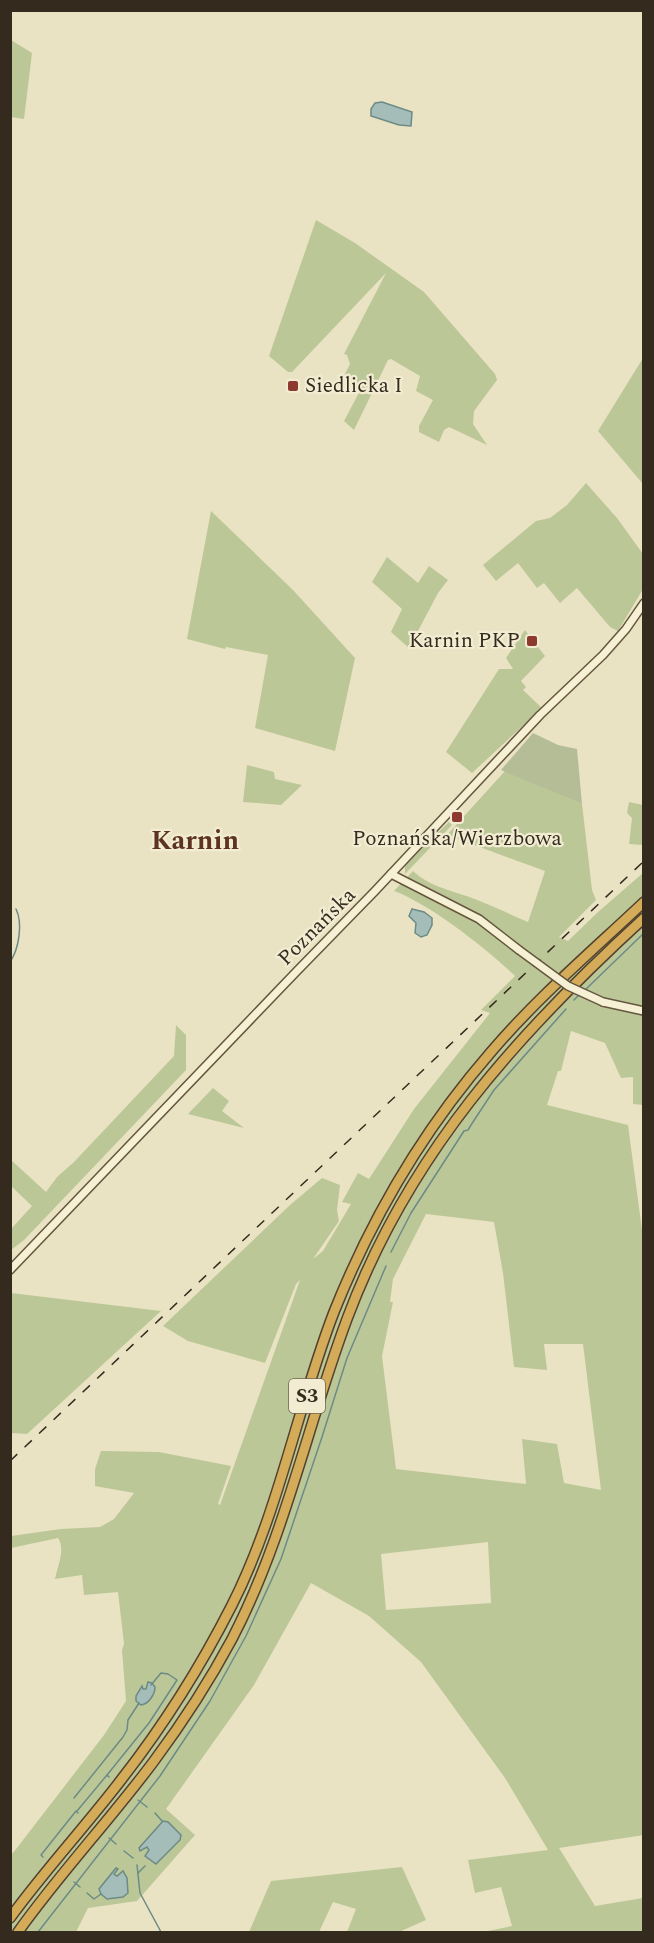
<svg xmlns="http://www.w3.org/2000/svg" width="654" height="1943" font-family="Spectral,serif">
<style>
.green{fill:#bcc798;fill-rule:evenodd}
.cemetery{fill:#b4bd96}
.water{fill:#a5bdb9;stroke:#6c8b86;stroke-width:1.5}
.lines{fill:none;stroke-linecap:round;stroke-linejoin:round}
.stream{stroke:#6c8b86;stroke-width:1.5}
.secondary-casing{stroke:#65563e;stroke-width:10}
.highway-casing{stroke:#51432f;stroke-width:12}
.secondary{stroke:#f6f0d5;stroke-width:7}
.highway{stroke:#d4ab59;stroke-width:9}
.rail{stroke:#342b1e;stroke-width:1.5;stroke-dasharray:10 10;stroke-linecap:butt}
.secondary-bridge-casing{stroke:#65563e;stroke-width:10;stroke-linecap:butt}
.secondary-bridge{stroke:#f6f0d5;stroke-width:7}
.poi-dot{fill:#8d3930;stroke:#f2ecd2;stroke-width:2}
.labels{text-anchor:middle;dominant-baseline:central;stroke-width:4.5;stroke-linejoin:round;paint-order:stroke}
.shield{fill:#f2ecd2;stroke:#6d6554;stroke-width:1.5}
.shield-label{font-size:20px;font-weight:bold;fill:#342b1e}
.poi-label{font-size:21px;fill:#342b1e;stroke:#f2ecd2;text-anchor:start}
.street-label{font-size:21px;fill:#342b1e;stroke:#f2ecd2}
.district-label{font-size:27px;font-weight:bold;fill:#5d3421;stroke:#f2ecd2}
</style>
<rect width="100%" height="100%" fill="#eae3c3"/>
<g class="green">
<polygon points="11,40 32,53 24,119 11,117"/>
<polygon points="316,220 355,243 424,292 495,374 497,380 474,411 473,424 487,445 449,427 444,430 439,442 419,432 419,426 433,400 416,391 420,376 391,359 388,360 354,430 344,421 362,387 343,378 350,364 347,355 344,354 386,273 292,372 288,372 269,356"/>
<polygon points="643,358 643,484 598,431"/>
<polygon points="586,483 617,518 643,554 643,589 618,631 610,627 577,588 560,603 544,583 537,588 518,563 496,581 483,565 536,521 550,518 567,505"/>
<polygon points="211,511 293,590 355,658 335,751 255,728 268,655 226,647 225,649 187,639"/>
<polygon points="387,557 418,583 429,566 448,580 438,593 409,648 391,632 402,609 372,582"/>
<polygon points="525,630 545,656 521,681 526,687 523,690 542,708 472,773 446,752 499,669 513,669 506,658"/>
<polygon points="247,765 274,772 275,779 302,785 281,805 243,802"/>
<path d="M505,771L582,804L592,890L596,900L559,937L568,941L598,912L643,873V1105L633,1104V1077L621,1078L605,1043L571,1031L561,1071H558L547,1105L628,1125L644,1245V1835L559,1848L595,1906L643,1898V1932H483L512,1926L501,1887L475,1893L468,1860L548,1850L505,1778L421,1662L369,1616L311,1583L254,1685L166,1809L195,1835L137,1901L88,1908L76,1932H11L10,1854L13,1853L104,1735L126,1701L122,1650L124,1644L118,1592L84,1595L82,1575L55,1579C57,1568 66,1549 58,1538L11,1548V1536L61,1529L100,1527L114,1519L134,1493L95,1486V1469L101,1451L159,1452L231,1466L218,1504L220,1505L300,1280L296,1284L265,1363L188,1341L163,1326L290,1205L322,1178L340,1185L337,1210L339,1221L313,1259L323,1251L351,1204L342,1202L358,1173L369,1179L414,1109L490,1013L481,1010L515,976C487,949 430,904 394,891L413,871C430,887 451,890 472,898C491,905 509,914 528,922L545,871L447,835ZM426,1214L494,1222L503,1273L514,1367L547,1370L544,1344H583L601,1490L564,1483L557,1444L522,1439L526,1484L396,1469L382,1356L393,1302H390L393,1279ZM488,1542L491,1603L386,1610L381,1554Z"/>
<polygon points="629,802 643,805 643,845 629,844 632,818 627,813"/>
<polygon points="449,822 452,825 405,874 405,867 408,861"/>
<polygon points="176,1025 186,1035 186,1070 24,1240 11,1250 11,1229 32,1206 11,1186 11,1160 46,1192 57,1177 74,1162 174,1056"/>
<polygon points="213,1088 229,1101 222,1111 244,1128 188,1114"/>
<polygon points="11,1293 161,1311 27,1434 11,1433"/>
<polygon points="402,1867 426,1920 399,1932 347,1932 356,1909 333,1902 319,1932 249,1932 271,1881"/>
</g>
<polygon class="cemetery" points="533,733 558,745 577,749 582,804 501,770"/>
<g class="water">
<polygon points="382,102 412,112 411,126 399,125 371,116 371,109 375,103"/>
<polygon points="412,909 424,912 432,918 432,925 427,935 421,937 415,933 416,923 409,916"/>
<path d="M148,1682L152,1683L155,1687C155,1694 149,1704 141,1705L136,1701V1696L142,1686L143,1689H146Z"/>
<polygon points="163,1821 168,1822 181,1835 180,1840 156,1864 145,1856 149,1850 147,1847 140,1851 139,1848"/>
<polygon points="116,1868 118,1869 114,1874 117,1876 123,1871 127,1878 128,1893 123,1897 107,1899 101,1894 99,1889"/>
</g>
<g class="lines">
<g class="stream">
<path d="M10,962C19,949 23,923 16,909"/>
<polyline points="584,991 644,933"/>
<polyline points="574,1000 580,994"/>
<polyline points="391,1252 411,1213 464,1131 468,1130 471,1125 494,1090 566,1009"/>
<polyline points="107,1775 149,1723 177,1680 168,1674 161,1673 151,1685"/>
<polyline points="74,1798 123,1737 127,1730 128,1720 139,1703"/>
<polyline points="138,1800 147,1807"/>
<polyline points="77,1811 107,1775 109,1777"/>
<polyline points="155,1813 162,1821"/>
<polyline points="109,1838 116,1844"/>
<polyline points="124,1851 133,1858"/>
<polyline points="43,1857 41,1855 76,1811 78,1813"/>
<polyline points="137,1865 140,1893 161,1932"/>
<polyline points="138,1873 145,1866"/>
<polyline points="74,1882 80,1887"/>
<polyline points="87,1893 94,1899 101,1894"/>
<polyline points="38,1932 160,1776 210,1701 246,1636 281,1559 322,1437 347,1358 386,1266"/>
</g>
<g class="secondary-casing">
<g id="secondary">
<polyline points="391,874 479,919 519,950"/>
<polyline points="603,1002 644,1011"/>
<polyline points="10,1270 296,972 375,891 540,715 603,655 626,629 644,603"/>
</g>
</g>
<g class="highway-casing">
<g id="highway">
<path d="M10,1918C45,1870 85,1827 121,1780C164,1725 200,1668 232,1605C279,1512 297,1408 334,1312C372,1217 424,1129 491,1052C537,998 592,951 644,902"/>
<path d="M18,1932C60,1873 110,1820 154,1761C183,1722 209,1682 232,1639C285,1537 307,1426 347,1319C408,1155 516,1035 644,918"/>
</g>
</g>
<use href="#secondary" class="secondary"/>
<use href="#highway" class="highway"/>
<polyline class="rail" points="10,1461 644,861"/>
<g class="secondary-bridge-casing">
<polyline id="secondary-bridge" points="519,950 568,986 603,1002"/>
</g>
<use href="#secondary-bridge" class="secondary-bridge"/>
</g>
<g class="poi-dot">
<rect x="287" y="380" width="12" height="12" rx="3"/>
<rect x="526" y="635" width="12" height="12" rx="3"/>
<rect x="451" y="811" width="12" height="12" rx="3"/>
</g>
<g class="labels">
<rect class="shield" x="289" y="1379" width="36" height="34" rx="4.5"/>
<g class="shield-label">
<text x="307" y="1396">S3</text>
</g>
<g class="poi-label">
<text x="305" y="386">Siedlicka I</text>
<text x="520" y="641" text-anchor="end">Karnin PKP</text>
<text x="457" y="839" text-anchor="middle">Poznańska/Wierzbowa</text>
</g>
<g class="street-label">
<text transform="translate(317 927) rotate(-45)">Poznańska</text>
</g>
<g class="district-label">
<text x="195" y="841">Karnin</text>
</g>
</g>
<rect width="654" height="1943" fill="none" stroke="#342b1e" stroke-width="24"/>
</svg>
